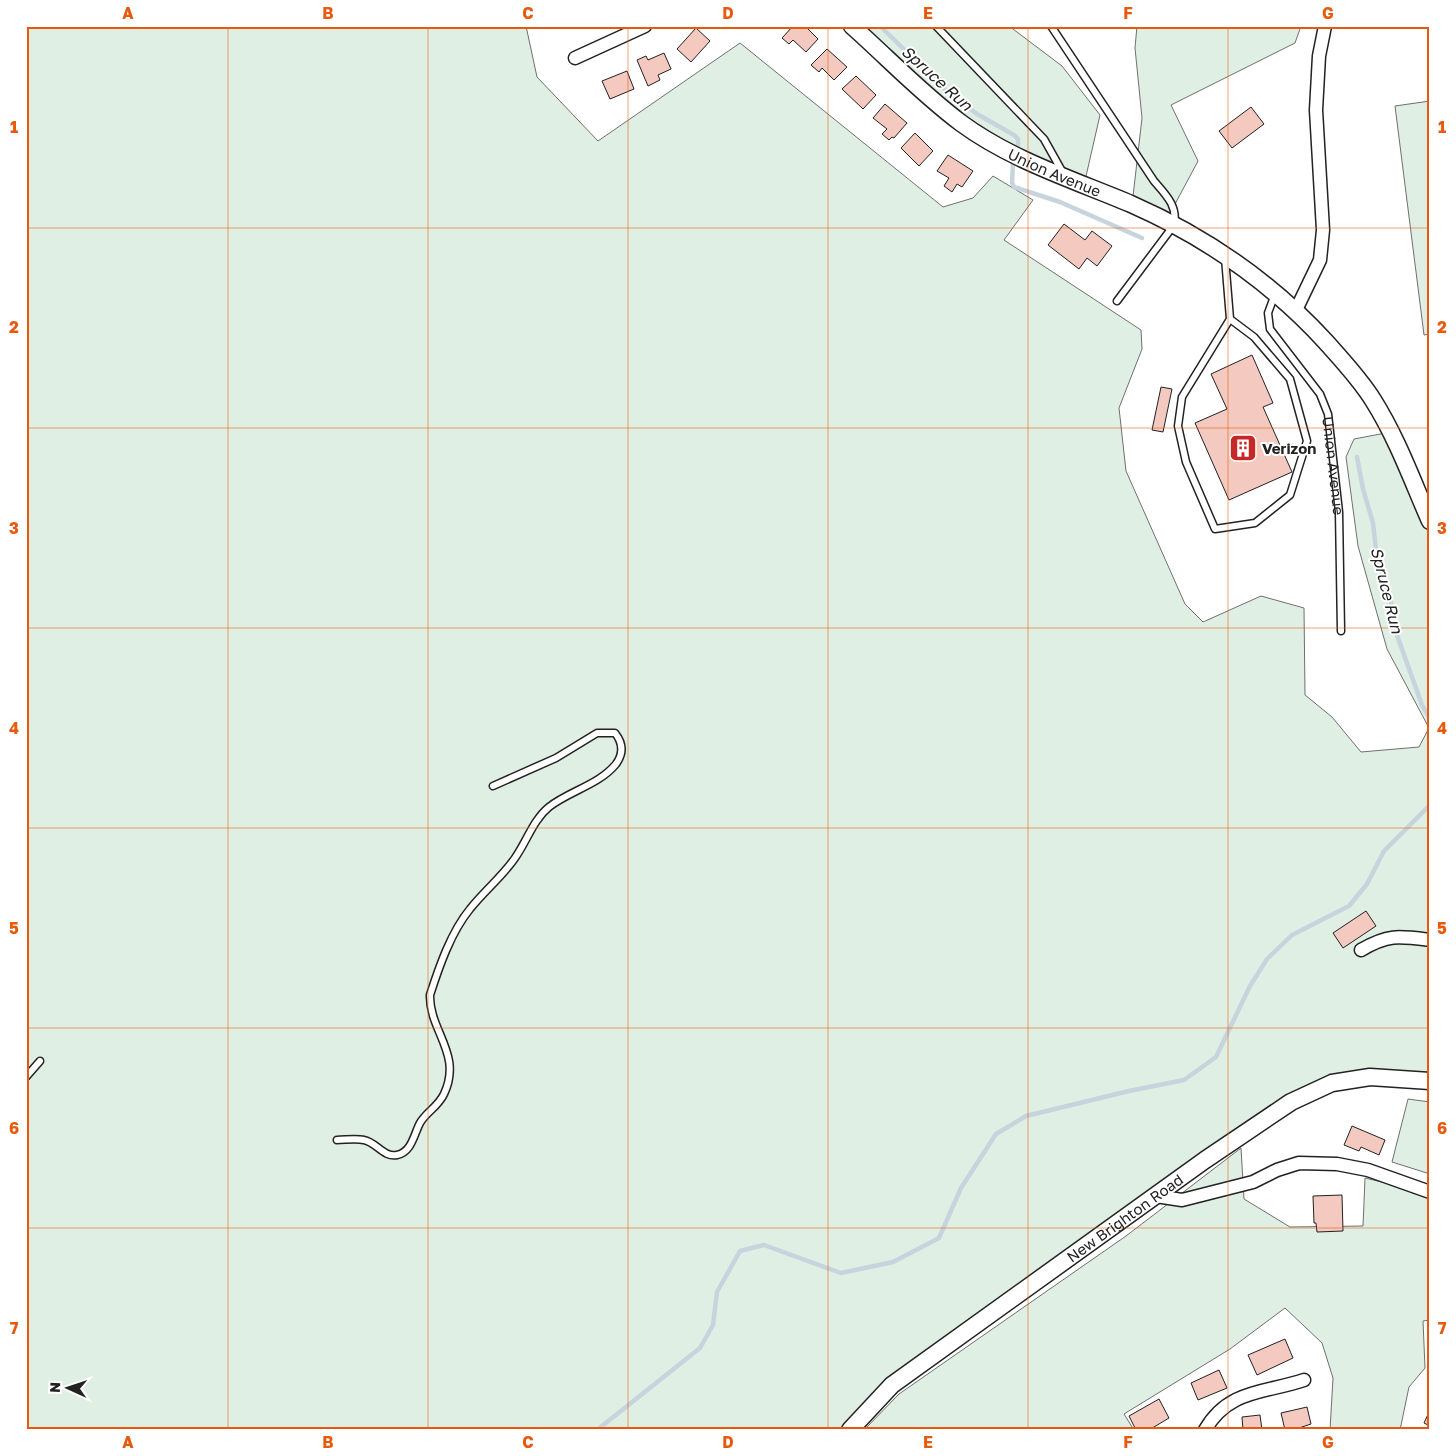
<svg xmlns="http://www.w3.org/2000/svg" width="1456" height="1456" font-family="'Golos Text',sans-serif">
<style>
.green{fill:#e0efe3;stroke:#6f6f6f}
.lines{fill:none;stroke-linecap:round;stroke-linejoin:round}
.stream{stroke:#c7d3dd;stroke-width:4.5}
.building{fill:#f3c9c0;stroke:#222}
.service-casing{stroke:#222;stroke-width:9}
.minor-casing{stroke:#222;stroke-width:15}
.tertiary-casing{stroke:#222;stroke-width:19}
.service{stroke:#fff;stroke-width:6}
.minor{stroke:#fff;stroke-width:12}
.tertiary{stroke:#fff;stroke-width:16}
.grid{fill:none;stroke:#e8590c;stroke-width:1;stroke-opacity:0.55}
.labels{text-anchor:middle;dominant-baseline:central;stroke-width:4;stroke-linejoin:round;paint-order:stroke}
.street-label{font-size:15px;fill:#222;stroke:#fff}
.poi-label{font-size:15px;font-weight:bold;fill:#222;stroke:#fff;text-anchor:start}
.water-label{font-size:16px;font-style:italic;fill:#222;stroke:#fff}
.neatline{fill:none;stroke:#e8590c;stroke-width:2}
.grid-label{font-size:16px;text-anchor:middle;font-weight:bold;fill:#e8590c}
</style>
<rect width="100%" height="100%" fill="#fff"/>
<g class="green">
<polygon points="26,26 526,26 537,77 598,141 740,43 943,207 973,198 993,176 1033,200 1004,240 1141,330 1142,349 1119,408 1126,471 1185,604 1203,622 1261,596 1304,608 1305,695 1332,717 1361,752 1419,747 1429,728 1387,649 1358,546 1346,457 1354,439 1391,432 1430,521 1430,1081 1419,1079 1315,1089 893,1385 850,1430 26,1430"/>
<polygon points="852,26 1009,26 1062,66 1100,115 1084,185 961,123"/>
<polygon points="1137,26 1301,26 1295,43 1171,105 1198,161 1166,221 1132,205 1142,118 1135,48"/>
<polygon points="1430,101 1430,334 1424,335 1395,106"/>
<polygon points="1408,1099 1430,1102 1430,1174 1392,1162"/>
<polygon points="1241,1148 1244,1199 1290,1227 1363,1226 1365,1178 1416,1190 1430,1196 1430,1320 1423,1321 1425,1368 1409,1387 1400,1430 1330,1430 1333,1378 1322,1343 1285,1308 1230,1349 1124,1414 1134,1430 864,1430 899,1394 1126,1236"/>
</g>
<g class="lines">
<g class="stream">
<polyline points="880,26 949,93 977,114 1014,135 1018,139 1018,145"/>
<polyline points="1013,163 1012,183 1014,187 1060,202 1142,238"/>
<polyline points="1357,457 1363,489 1373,523 1377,559 1391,603 1393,624 1422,705 1430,719"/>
<polyline points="597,1430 700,1348 713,1325 717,1292 740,1251 764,1245 841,1273 893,1262 939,1238 961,1188 996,1134 1026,1116 1129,1091 1184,1080 1216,1057 1250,986 1267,959 1292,935 1349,906 1367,884 1384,851 1430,805"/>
</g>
</g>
<g class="building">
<polygon points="793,26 805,26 818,39 806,52 793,40 789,44 782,38"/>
<polygon points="696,28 710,41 691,62 677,49"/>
<polygon points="827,49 847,67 834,80 822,68 819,72 811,65"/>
<polygon points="664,53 671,69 658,75 660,80 648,86 637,60 646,56 648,60"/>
<polygon points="627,71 634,89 610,99 602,81"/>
<polygon points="856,76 876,95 863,109 842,89"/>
<polygon points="885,104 907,123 894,138 892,137 889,140 882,134 887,129 873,118"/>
<polygon points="1251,107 1264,124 1232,148 1219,131"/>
<polygon points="915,133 933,151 919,166 901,148"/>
<polygon points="948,155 973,171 962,187 957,184 952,192 944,186 949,178 937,171"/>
<polygon points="1064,224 1085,240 1092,231 1112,246 1097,266 1087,258 1079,269 1048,245"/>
<polygon points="1252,355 1273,403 1263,407 1292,472 1229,500 1195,423 1227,409 1211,374"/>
<polygon points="1161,387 1172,389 1163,432 1152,430"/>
<polygon points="1366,911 1376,926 1343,948 1333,933"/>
<polygon points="1352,1126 1385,1140 1379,1155 1361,1147 1359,1151 1344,1145"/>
<polygon points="1342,1195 1343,1231 1317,1232 1316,1223 1314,1223 1313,1196"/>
<polygon points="1285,1339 1293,1358 1257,1375 1248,1355"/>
<polygon points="1219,1370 1227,1388 1198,1400 1191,1383"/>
<polygon points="1159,1399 1169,1418 1149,1430 1136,1430 1129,1416"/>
<polygon points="1307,1407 1311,1424 1293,1430 1285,1430 1281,1413"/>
<polygon points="1430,1410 1430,1426 1424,1423"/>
<polygon points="1260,1415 1262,1430 1243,1430 1242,1417"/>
</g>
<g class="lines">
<g class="service-casing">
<g id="service">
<polyline points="936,26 1044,139 1063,173"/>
<path d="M1051,26L1154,181C1166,195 1178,206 1174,225L1117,301"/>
<polyline points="1225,258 1230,319 1182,397 1178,426 1186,462 1215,529 1255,523 1290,495 1307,441 1290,379 1254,337 1230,319"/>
<path id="s1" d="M1275,294L1268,313L1270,329L1320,394L1328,414L1339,512L1341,631"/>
<polyline points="26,1077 40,1061"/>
<path d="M337,1140C345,1140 355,1138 364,1140C376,1142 384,1158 397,1155C412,1152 414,1134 420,1123C426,1112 438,1107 444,1094C463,1054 429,1031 430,995C439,967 451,932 470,909C484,891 502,877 515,858C527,841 533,820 549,807C569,791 599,785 616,764C624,753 623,743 615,733H597L556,758L493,786"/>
</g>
</g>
<g class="minor-casing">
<g id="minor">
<polyline points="575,58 645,26"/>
<polyline points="1296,310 1320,260 1323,230 1316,110 1319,56 1325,26"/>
<path d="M1361,950C1388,934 1399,936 1430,940"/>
<polyline points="1156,1196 1182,1200 1253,1182 1277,1170 1299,1163 1337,1164 1368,1170 1430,1192"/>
<path d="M1205,1430C1228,1389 1266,1393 1304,1380"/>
</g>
</g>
<g class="tertiary-casing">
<g id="tertiary">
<path id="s2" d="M852,26C888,58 922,94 961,123C1011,160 1074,180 1131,204C1206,237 1271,282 1326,342C1342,360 1360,379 1373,400C1397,438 1412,480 1430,521"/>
<path id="s3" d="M850,1430L892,1385L1205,1160L1291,1102L1332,1083L1370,1077L1430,1081"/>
</g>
</g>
<use href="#service" class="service"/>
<use href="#minor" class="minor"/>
<use href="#tertiary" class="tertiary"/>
</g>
<path class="grid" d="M228,26V1430M428,26V1430M628,26V1430M828,26V1430M1028,26V1430M1228,26V1430M26,228H1430M26,428H1430M26,628H1430M26,828H1430M26,1028H1430M26,1228H1430"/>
<defs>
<g id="building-square" transform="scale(1.4375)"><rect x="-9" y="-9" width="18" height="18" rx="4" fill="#c62828" stroke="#fff"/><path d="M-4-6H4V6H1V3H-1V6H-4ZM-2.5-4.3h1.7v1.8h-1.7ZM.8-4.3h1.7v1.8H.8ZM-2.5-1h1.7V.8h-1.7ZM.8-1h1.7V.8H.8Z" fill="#fff"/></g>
</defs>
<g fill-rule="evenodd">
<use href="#building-square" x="1243" y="448"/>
</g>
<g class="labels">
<g class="street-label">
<text stroke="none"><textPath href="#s2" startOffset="252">Union Avenue</textPath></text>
<text stroke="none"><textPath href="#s1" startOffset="192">Union Avenue</textPath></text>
<text stroke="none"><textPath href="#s3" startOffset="348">New Brighton Road</textPath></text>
</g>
<g class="poi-label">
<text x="1262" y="448">Verizon</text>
</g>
<g class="water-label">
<text transform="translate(937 78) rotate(42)">Spruce Run</text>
<text transform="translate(1387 590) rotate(76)">Spruce Run</text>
</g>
</g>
<rect width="1456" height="1456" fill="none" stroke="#ffffff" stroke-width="55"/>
<g transform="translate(68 1388) rotate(273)" stroke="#ffffff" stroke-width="4" paint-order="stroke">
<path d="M0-4L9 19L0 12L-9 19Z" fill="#222222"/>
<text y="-8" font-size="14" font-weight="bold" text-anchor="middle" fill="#222222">N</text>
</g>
<rect x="28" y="28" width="1400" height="1400" class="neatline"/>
<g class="grid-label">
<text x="128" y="19">A</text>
<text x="328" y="19">B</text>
<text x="528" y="19">C</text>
<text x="728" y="19">D</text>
<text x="928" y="19">E</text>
<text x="1128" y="19">F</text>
<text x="1328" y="19">G</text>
<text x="14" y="133">1</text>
<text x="1442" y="133">1</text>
<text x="14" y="333">2</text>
<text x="1442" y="333">2</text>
<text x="14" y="534">3</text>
<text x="1442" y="534">3</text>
<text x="14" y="734">4</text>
<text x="1442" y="734">4</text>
<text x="14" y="934">5</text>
<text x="1442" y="934">5</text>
<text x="14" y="1134">6</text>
<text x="1442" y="1134">6</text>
<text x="14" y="1334">7</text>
<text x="1442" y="1334">7</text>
<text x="128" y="1448">A</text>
<text x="328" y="1448">B</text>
<text x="528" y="1448">C</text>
<text x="728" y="1448">D</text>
<text x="928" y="1448">E</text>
<text x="1128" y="1448">F</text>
<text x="1328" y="1448">G</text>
</g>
</svg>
